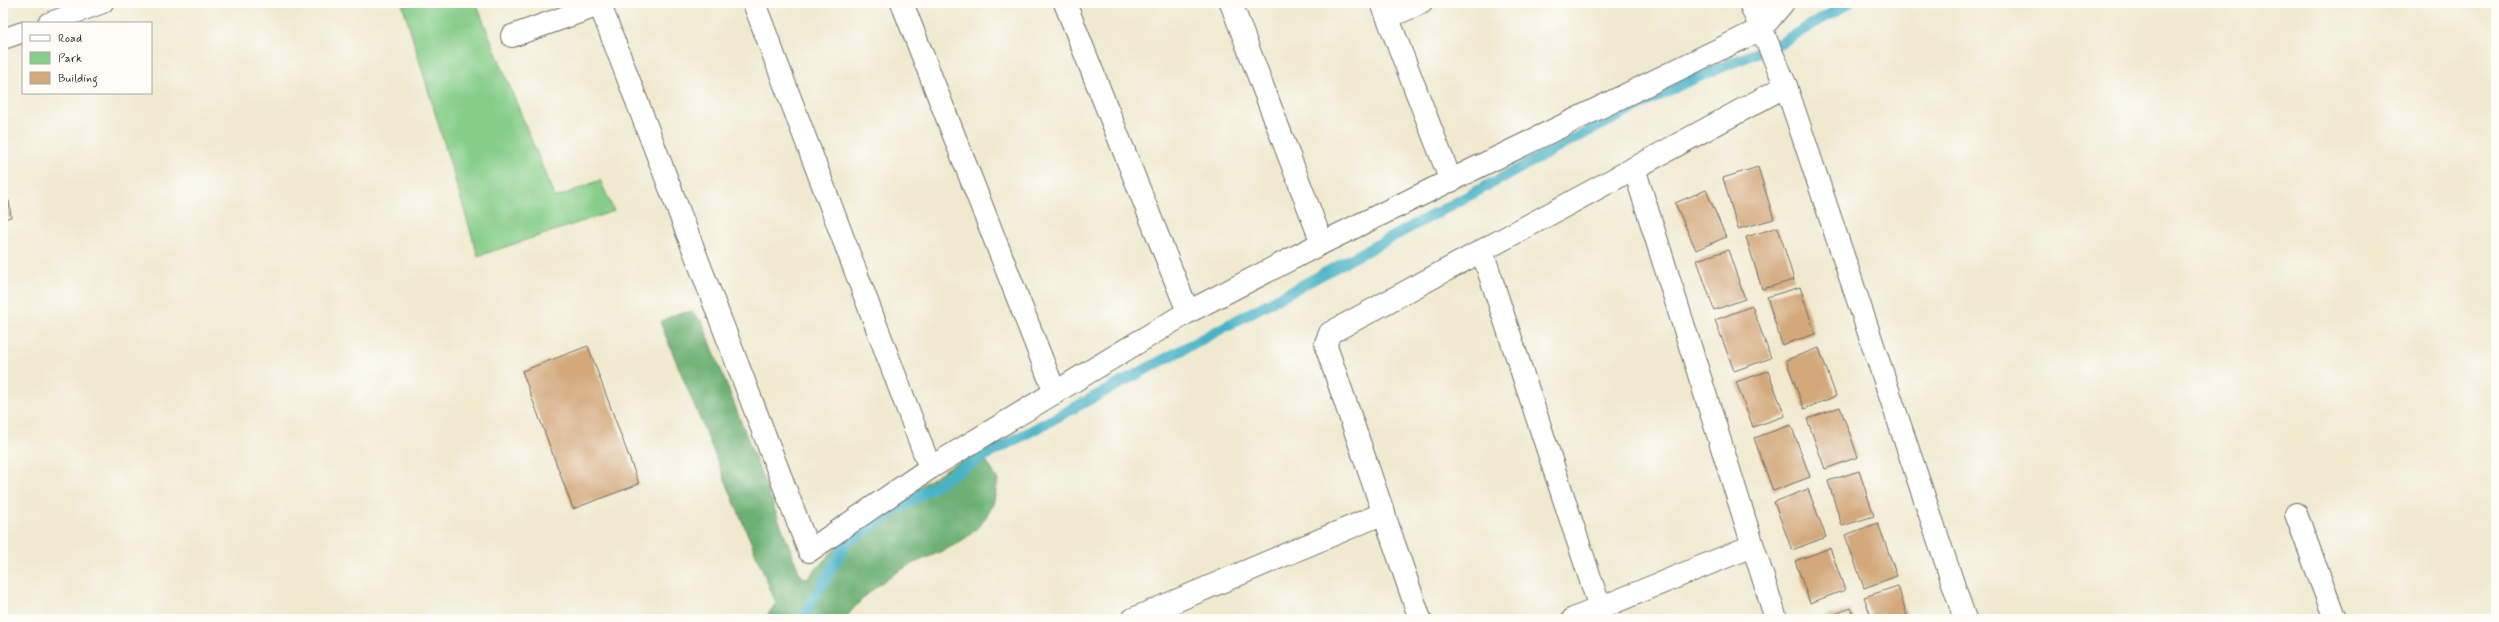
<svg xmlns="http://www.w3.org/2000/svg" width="2499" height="622" font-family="Mynerve,sans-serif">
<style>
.green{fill:#85cd89;stroke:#587c5a}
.forest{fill:#6cb075;stroke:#4c6e50}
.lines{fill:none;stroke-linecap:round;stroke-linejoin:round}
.stream{stroke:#49b2c7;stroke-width:11}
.building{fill:#d3a87a}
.lane-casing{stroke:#706e64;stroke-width:22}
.street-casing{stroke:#706e64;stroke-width:24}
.lane{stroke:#fff;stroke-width:20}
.street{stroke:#fff;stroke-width:22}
</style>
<rect width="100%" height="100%" fill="#fdfcf7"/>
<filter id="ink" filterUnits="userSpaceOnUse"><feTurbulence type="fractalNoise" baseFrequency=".025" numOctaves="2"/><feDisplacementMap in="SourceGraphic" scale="8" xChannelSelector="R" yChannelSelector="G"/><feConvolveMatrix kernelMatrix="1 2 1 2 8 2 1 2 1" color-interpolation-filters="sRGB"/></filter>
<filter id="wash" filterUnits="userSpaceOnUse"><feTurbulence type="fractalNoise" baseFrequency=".012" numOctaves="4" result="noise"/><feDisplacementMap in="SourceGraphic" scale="16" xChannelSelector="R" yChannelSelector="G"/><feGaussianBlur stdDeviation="0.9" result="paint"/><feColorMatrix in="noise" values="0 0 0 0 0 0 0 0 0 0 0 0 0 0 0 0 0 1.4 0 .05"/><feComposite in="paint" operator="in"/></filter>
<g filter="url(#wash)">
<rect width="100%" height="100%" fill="#f0e9cf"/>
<polygon class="green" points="402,3 476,3 555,198 600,180 614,211 478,256"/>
<path class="forest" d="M692,312L702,321L801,577L808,578L850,532L951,466L981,452L998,480C996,489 995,501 991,509C970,548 934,551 899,571C880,582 858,601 845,619H765L776,603L660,322L678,313Z"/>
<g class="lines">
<polyline class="stream" points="802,619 847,542 964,467 1589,131 1684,83 1782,42 1849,3"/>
</g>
<g id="blocks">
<g class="building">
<polygon points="1758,167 1774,219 1738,229 1723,178"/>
<polygon points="1706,190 1726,237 1696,250 1675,203"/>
<polygon points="9,201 11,217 3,219 3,202"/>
<polygon points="1778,227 1794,280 1762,289 1746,237"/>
<polygon points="1728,250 1745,299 1714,310 1697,260"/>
<polygon points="1800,287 1815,334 1782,345 1767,297"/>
<polygon points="1752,306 1771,358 1734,371 1715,320"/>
<polygon points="588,346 639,484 573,509 522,371"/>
<polygon points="1819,348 1836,396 1804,409 1786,360"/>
<polygon points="1768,371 1785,416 1753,427 1736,382"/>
<polygon points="1840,407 1858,457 1825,469 1807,419"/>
<polygon points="1791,425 1810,477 1773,491 1754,438"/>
<polygon points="1859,471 1874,516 1842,526 1828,481"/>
<polygon points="1808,489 1826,537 1792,550 1774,502"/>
<polygon points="1878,523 1897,576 1864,588 1845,535"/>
<polygon points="1830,548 1845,590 1810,603 1795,561"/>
<polygon points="1898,586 1908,619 1872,619 1864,597"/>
<polygon points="1851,608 1855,619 1820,619"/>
</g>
</g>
</g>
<g filter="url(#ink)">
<use href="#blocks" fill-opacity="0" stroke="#706e64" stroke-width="1"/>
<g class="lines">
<g class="lane-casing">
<g id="lane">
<polyline points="48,23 103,3"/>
<polyline points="3,39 23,32"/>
</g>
</g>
<g class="street-casing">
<g id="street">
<polyline points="754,3 930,468"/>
<polyline points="902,3 1055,393"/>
<polyline points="1065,3 1188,312"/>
<polyline points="1231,3 1322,243"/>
<polyline points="1382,3 1451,181"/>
<polyline points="1750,3 1786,86 1965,619"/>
<polyline points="600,5 809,551 930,468 1188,312 1322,243 1761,29 1783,3"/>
<polyline points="1388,17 1421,3"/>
<polyline points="512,36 605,3"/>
<polyline points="1634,168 1776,619"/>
<polyline points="1482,251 1600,608"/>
<polyline points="2296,514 2335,619"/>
<polyline points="1133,619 1384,513"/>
<polyline points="1420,619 1327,349 1326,343 1330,333 1786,86"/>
<polyline points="1573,619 1752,546"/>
</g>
</g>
<use href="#lane" class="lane"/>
<use href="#street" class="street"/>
</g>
</g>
<rect width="2499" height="622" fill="none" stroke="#fdfcf7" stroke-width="16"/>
<rect x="22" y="22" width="130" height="72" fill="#fdfcf7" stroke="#a9a8a5"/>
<rect x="30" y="35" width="20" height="6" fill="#ffffff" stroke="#a9a8a5"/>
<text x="58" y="42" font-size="12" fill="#2b2b2b">Road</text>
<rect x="30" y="52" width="20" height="12" fill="#85cd89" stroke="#a9a8a5"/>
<text x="58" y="62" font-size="12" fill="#2b2b2b">Park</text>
<rect x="30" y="72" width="20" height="12" fill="#d3a87a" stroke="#a9a8a5"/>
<text x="58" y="82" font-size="12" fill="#2b2b2b">Building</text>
</svg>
